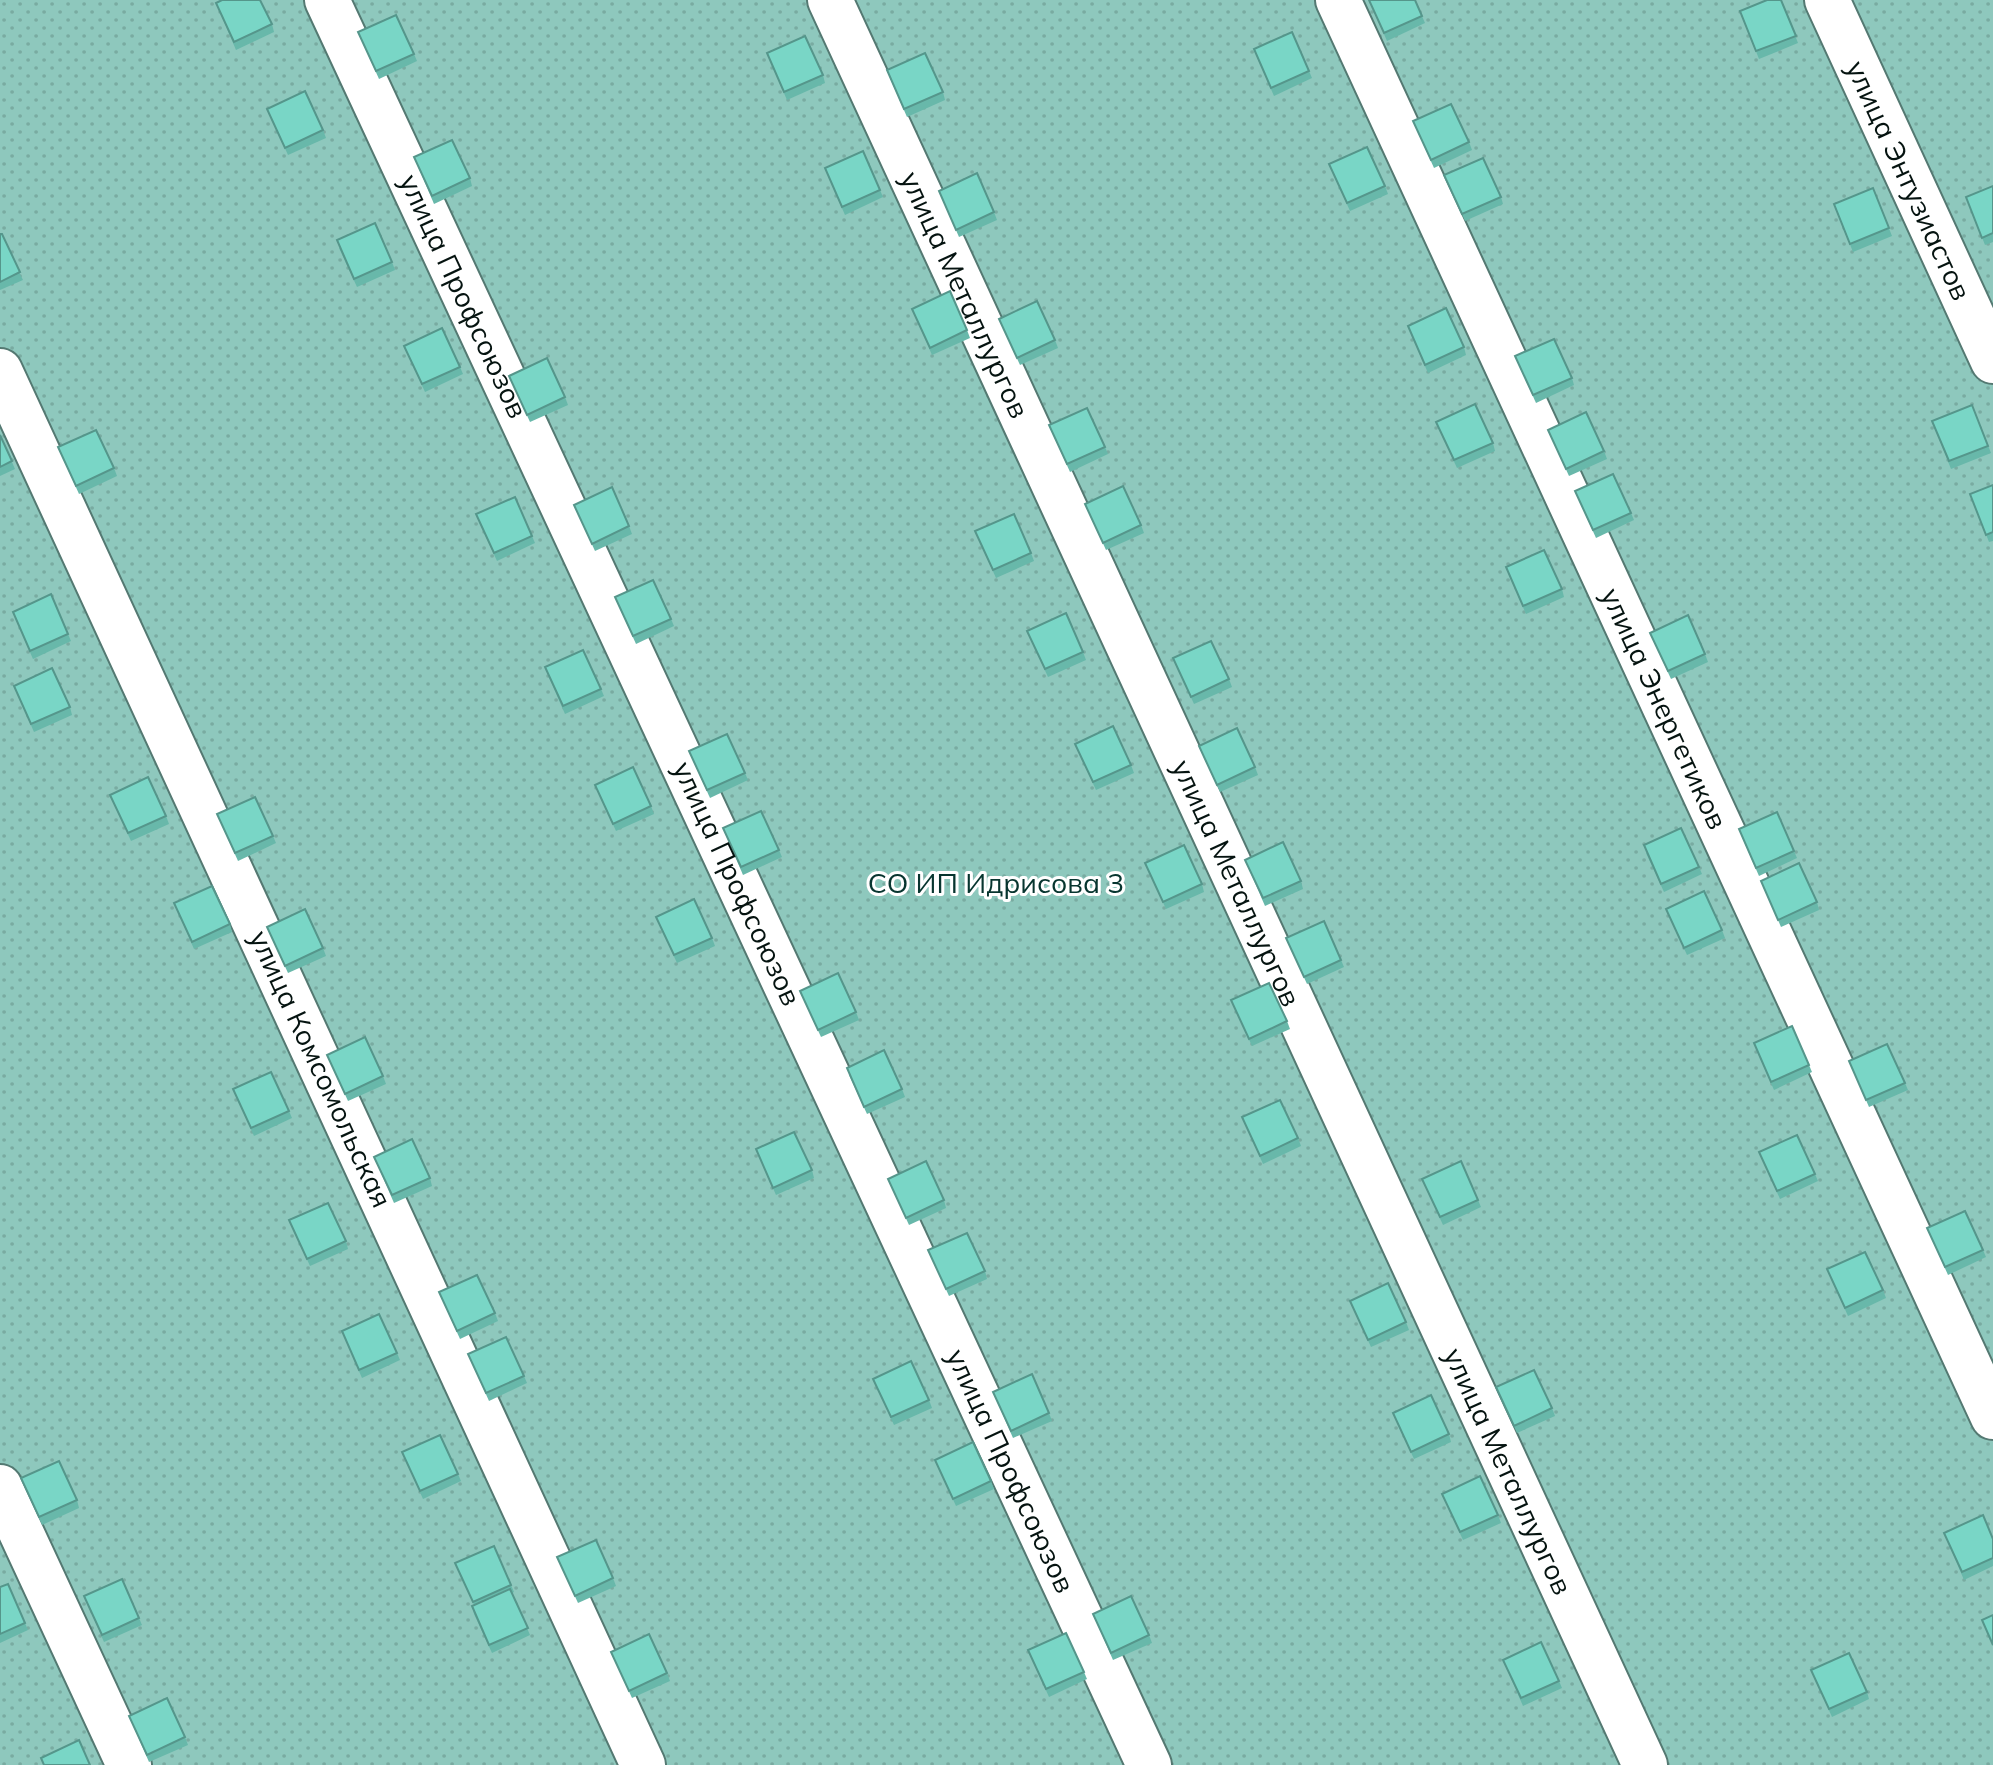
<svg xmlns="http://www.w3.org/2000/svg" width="1993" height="1765" font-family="Mulish,sans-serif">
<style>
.garden{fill:url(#garden-dots)}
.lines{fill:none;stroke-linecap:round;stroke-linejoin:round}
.minor-casing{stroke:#547972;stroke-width:48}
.minor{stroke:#fff;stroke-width:44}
.wall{fill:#68b8aa}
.building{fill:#79d6c6;stroke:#55968b;stroke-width:2}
.labels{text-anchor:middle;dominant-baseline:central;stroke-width:6;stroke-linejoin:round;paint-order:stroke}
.street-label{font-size:28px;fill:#051310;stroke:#fff}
.park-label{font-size:28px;fill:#07352f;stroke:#fff}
</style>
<defs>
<pattern id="garden-dots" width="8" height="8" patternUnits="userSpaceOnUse" patternTransform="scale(2)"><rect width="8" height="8" fill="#8ec8bd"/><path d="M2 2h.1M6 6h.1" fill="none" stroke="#79aba1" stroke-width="1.8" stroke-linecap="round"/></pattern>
</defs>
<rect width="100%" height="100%" fill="#c0e8e0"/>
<rect class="garden" x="0" y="0" width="1993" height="1765"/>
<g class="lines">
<g class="minor-casing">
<g id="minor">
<path id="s1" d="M327,0L1149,1765"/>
<path id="s2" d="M830,0L1645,1765"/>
<path id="s3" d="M1338,0L1993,1417"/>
<path id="s4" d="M1827,0L1993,361"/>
<path id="s5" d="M0,371L643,1765"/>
<polyline points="0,1487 129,1765"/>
</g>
</g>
<use href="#minor" class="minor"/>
</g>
<g class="wall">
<polygon points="1369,0 1415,0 1425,23 1387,41"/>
<polygon points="1781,0 1798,43 1759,59 1740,11"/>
<polygon points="216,3 272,24 274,32 236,50"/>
<polygon points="358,32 414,54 417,61 379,79"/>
<polygon points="1257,57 1309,71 1312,78 1274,96"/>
<polygon points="770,61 823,75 825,83 787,100"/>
<polygon points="890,78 943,92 945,100 907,117"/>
<polygon points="267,109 323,130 326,138 288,155"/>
<polygon points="1413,121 1469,142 1472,150 1434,168"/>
<polygon points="414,157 470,178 472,186 434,204"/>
<polygon points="1329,164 1385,186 1388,194 1350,211"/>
<polygon points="1444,175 1501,197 1503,204 1465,221"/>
<polygon points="828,176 880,190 883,197 845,215"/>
<polygon points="1993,186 1993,242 1985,245 1966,197"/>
<polygon points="1873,188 1892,236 1853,252 1834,204"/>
<polygon points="942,198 994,212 997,220 959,237"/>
<polygon points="0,234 23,280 0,290"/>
<polygon points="339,248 392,262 395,270 357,287"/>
<polygon points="912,309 967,330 970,338 932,355"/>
<polygon points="999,319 1055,340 1058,348 1020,365"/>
<polygon points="1411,334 1464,347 1466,355 1428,373"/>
<polygon points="404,346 460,367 463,374 425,392"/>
<polygon points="1515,356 1572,378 1574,385 1536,403"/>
<polygon points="509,376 565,397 568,405 530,422"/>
<polygon points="1972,405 1991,453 1951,469 1932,421"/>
<polygon points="1436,422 1493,443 1495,451 1457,468"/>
<polygon points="1049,425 1105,447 1108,454 1070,472"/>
<polygon points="1548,430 1604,451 1607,459 1569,476"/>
<polygon points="0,435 15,469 0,476"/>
<polygon points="58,447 114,468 117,476 79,494"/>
<polygon points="1993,485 1993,541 1989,542 1970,494"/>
<polygon points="1575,491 1631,513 1634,520 1596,538"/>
<polygon points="1085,504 1141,525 1144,533 1106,550"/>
<polygon points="574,505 629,526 632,534 595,551"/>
<polygon points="479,522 532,536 535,543 497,561"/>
<polygon points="975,531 1031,553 1034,561 996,578"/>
<polygon points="1509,575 1562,589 1564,597 1526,614"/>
<polygon points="615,597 671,619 674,626 636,644"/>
<polygon points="16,620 68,634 71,641 33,659"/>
<polygon points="1027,631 1083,652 1086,660 1048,677"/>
<polygon points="1650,633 1705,654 1708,662 1671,679"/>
<polygon points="1173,658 1229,679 1232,687 1194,704"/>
<polygon points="548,675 601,689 604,696 565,714"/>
<polygon points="14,686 70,707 72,715 34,732"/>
<polygon points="1075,744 1131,765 1134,773 1096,790"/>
<polygon points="1199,746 1255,767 1258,775 1220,792"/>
<polygon points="689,751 745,773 748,780 710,798"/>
<polygon points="595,785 651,806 654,814 616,831"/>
<polygon points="110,795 166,816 169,824 131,841"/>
<polygon points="217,814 273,836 276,843 238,861"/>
<polygon points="723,828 779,850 782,857 743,875"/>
<polygon points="1742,837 1794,851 1797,858 1759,876"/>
<polygon points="1646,853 1699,867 1702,874 1664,892"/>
<polygon points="1245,860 1301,881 1303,889 1265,906"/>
<polygon points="1145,863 1202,884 1204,892 1166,909"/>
<polygon points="1764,888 1817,902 1819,910 1781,927"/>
<polygon points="174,903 230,924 232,932 194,949"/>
<polygon points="1666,909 1722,930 1725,938 1687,955"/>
<polygon points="656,917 712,938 715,946 677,963"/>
<polygon points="267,927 323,948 326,956 288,973"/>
<polygon points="1286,938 1341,960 1344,967 1307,984"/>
<polygon points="800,991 856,1012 859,1020 821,1037"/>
<polygon points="1231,1000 1287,1021 1290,1029 1252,1046"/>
<polygon points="1757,1051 1809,1065 1812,1072 1774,1090"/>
<polygon points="327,1055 383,1076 386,1084 348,1101"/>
<polygon points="1852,1068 1905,1083 1908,1090 1869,1107"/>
<polygon points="849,1075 902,1089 905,1097 867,1114"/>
<polygon points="233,1089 289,1111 292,1118 254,1136"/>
<polygon points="1242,1117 1298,1138 1301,1146 1263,1164"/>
<polygon points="756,1149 812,1170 814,1178 776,1195"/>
<polygon points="1759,1152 1815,1174 1818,1181 1780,1199"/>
<polygon points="374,1157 430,1178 432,1186 394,1203"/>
<polygon points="888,1179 944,1200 946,1208 909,1225"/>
<polygon points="1422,1179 1478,1200 1481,1207 1443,1225"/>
<polygon points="289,1220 346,1241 348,1249 310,1266"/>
<polygon points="1927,1228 1983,1250 1986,1257 1948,1275"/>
<polygon points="928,1250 985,1271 987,1279 949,1296"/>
<polygon points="1827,1269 1883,1290 1886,1298 1848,1316"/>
<polygon points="439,1292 495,1313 498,1321 460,1339"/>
<polygon points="1350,1301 1406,1322 1409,1330 1371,1347"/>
<polygon points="345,1339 397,1353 400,1360 362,1378"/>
<polygon points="468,1354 524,1376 527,1383 489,1401"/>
<polygon points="873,1379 929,1400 932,1408 894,1425"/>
<polygon points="1496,1387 1552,1408 1555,1416 1517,1433"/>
<polygon points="996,1399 1049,1413 1052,1421 1013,1438"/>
<polygon points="1393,1413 1449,1434 1451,1442 1414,1459"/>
<polygon points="402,1452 458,1474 461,1481 423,1499"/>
<polygon points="935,1460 991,1481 994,1489 956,1506"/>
<polygon points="21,1478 77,1500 79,1508 42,1525"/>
<polygon points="1442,1494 1498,1515 1501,1523 1463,1540"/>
<polygon points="1993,1539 1993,1566 1964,1580 1947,1540"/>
<polygon points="557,1557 613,1578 616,1586 578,1603"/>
<polygon points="455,1563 511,1585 514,1592 512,1593 530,1635 492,1653 474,1614 472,1606 474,1605"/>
<polygon points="0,1587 25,1623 28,1630 0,1643"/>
<polygon points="84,1596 139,1618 142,1625 104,1642"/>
<polygon points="1093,1614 1149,1635 1152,1643 1113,1660"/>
<polygon points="1028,1650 1084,1672 1087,1679 1049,1697"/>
<polygon points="611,1652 667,1673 670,1681 632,1698"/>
<polygon points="1503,1660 1559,1681 1562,1688 1523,1706"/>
<polygon points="1811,1670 1867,1692 1869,1699 1832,1717"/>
<polygon points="132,1723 185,1737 188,1745 149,1762"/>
</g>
<g class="building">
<polygon points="222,0 260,0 272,24 234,42 216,3"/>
<polygon points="1369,0 1415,0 1422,16 1384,33"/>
<polygon points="1767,0 1781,0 1796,36 1756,51 1740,11"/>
<polygon points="396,15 414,54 376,71 358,32"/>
<polygon points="1292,32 1309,71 1271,88 1254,49"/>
<polygon points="805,36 823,75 784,92 767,53"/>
<polygon points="925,53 943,92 904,109 887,70"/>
<polygon points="305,91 323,130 285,148 267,109"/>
<polygon points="1451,104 1469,142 1431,160 1413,121"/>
<polygon points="452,140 470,178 432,196 414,157"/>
<polygon points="1367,147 1385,186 1347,203 1329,164"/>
<polygon points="863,151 880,190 842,207 825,168"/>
<polygon points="1483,158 1501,197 1462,214 1444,175"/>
<polygon points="977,173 994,212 956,230 939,191"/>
<polygon points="1993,186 1993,233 1982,238 1966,197"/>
<polygon points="1873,188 1889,228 1850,244 1834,204"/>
<polygon points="375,223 392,262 354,279 337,240"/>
<polygon points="0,234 2,234 20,272 0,282"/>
<polygon points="950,291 967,330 930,348 912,309"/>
<polygon points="1037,301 1055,340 1017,358 999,319"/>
<polygon points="1446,308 1464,347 1425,365 1408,326"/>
<polygon points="442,328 460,367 422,384 404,346"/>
<polygon points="1554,339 1572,378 1533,395 1515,356"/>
<polygon points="547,358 565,397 527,415 509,376"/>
<polygon points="1475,404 1493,443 1454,460 1436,422"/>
<polygon points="1972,405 1988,446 1949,461 1932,421"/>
<polygon points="1087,408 1105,447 1067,464 1049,425"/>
<polygon points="1586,412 1604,451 1566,469 1548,430"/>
<polygon points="96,430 114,468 76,486 58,447"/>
<polygon points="0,435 12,461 0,467"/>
<polygon points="1613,474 1631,513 1593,530 1575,491"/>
<polygon points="1993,485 1993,532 1986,535 1970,494"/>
<polygon points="1123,486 1141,525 1103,543 1085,504"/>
<polygon points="612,487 629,526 592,544 574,505"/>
<polygon points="515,497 532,536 494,553 476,514"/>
<polygon points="1014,514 1031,553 993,570 975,531"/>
<polygon points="1544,550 1562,589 1523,606 1506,567"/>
<polygon points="653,580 671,619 633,636 615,597"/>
<polygon points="51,594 68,634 30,651 13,612"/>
<polygon points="1066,613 1083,652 1045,669 1027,631"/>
<polygon points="1688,615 1705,654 1668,671 1650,633"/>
<polygon points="1211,641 1229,679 1191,697 1173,658"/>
<polygon points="583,650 601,689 563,706 545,667"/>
<polygon points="52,668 70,707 31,724 14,686"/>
<polygon points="1113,726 1131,765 1093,782 1075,744"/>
<polygon points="1237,728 1255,767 1217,785 1199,746"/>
<polygon points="727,734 745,773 707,790 689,751"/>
<polygon points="633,767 651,806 613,824 595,785"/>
<polygon points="148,777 166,816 128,833 110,795"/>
<polygon points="255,797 273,836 235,853 217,814"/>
<polygon points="761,811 779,850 741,867 723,828"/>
<polygon points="1777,812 1794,851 1756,868 1739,829"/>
<polygon points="1681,828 1699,867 1661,884 1644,845"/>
<polygon points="1283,842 1301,881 1263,898 1245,860"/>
<polygon points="1184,845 1202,884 1163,902 1145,863"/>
<polygon points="1799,863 1817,902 1778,920 1761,881"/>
<polygon points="212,886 230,924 192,942 174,903"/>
<polygon points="1704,891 1722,930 1684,948 1666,909"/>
<polygon points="694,899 712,938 674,955 656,917"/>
<polygon points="305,909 323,948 285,966 267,927"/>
<polygon points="1324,921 1341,960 1304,977 1286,938"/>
<polygon points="838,973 856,1012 818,1030 800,991"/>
<polygon points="1269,983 1287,1021 1249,1039 1231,1000"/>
<polygon points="1792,1026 1809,1065 1771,1082 1754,1043"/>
<polygon points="365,1037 383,1076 345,1094 327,1055"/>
<polygon points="1887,1044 1905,1083 1866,1100 1849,1061"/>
<polygon points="884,1050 902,1089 864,1107 847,1068"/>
<polygon points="271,1072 289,1111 251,1128 233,1089"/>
<polygon points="1280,1100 1298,1138 1260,1156 1242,1117"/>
<polygon points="794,1132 812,1170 773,1188 756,1149"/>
<polygon points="1797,1135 1815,1174 1777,1191 1759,1152"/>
<polygon points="412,1139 430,1178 392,1195 374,1157"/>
<polygon points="926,1161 944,1200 906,1218 888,1179"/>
<polygon points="1461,1161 1478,1200 1440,1217 1422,1179"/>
<polygon points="328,1203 346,1241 307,1259 289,1220"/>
<polygon points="1965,1211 1983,1250 1945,1267 1927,1228"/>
<polygon points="967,1233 985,1271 946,1289 928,1250"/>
<polygon points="1865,1252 1883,1290 1845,1308 1827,1269"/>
<polygon points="477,1275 495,1313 457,1331 439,1292"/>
<polygon points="1388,1283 1406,1322 1368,1340 1350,1301"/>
<polygon points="379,1314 397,1353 359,1370 342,1331"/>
<polygon points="506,1337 524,1376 486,1393 468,1354"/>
<polygon points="911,1361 929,1400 891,1417 873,1379"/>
<polygon points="1534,1370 1552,1408 1514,1426 1496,1387"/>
<polygon points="1032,1374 1049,1413 1011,1431 993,1392"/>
<polygon points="1431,1395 1449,1434 1411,1452 1393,1413"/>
<polygon points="440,1435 458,1474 420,1491 402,1452"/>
<polygon points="973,1442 991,1481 953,1499 935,1460"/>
<polygon points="59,1461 77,1500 39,1517 21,1478"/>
<polygon points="1480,1476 1498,1515 1460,1532 1442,1494"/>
<polygon points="1983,1515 1993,1539 1993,1558 1962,1572 1944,1533"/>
<polygon points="596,1540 613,1578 575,1596 557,1557"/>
<polygon points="494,1546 511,1585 473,1602 455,1563"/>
<polygon points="122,1579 139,1618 102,1635 84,1596"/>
<polygon points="8,1584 25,1623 0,1634 0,1587"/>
<polygon points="510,1589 528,1628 489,1645 472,1606"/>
<polygon points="1131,1596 1149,1635 1111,1653 1093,1614"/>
<polygon points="1993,1615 1993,1645 1982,1620"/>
<polygon points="1066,1633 1084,1672 1046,1689 1028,1650"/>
<polygon points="649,1634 667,1673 629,1691 611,1652"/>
<polygon points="1541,1642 1559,1681 1521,1698 1503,1660"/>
<polygon points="1849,1653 1867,1692 1829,1709 1811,1670"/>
<polygon points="167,1698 185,1737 147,1755 129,1716"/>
<polygon points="79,1740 90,1765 44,1765 41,1758"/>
</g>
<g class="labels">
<g class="street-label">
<text stroke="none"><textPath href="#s4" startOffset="198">улица Энтузиастов</textPath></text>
<text stroke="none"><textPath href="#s2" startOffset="324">улица Металлургов</textPath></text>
<text stroke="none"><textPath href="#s1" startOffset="326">улица Профсоюзов</textPath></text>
<text stroke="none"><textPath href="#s3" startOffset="780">улица Энергетиков</textPath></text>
<text stroke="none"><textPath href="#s1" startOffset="974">улица Профсоюзов</textPath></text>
<text stroke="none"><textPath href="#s2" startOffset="972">улица Металлургов</textPath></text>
<text stroke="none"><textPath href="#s5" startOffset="768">улица Комсомольская</textPath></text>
<text stroke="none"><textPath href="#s1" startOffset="1622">улица Профсоюзов</textPath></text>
<text stroke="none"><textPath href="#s2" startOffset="1620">улица Металлургов</textPath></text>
</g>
<g class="park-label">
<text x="996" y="882">СО ИП Идрисова 3</text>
</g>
</g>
</svg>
